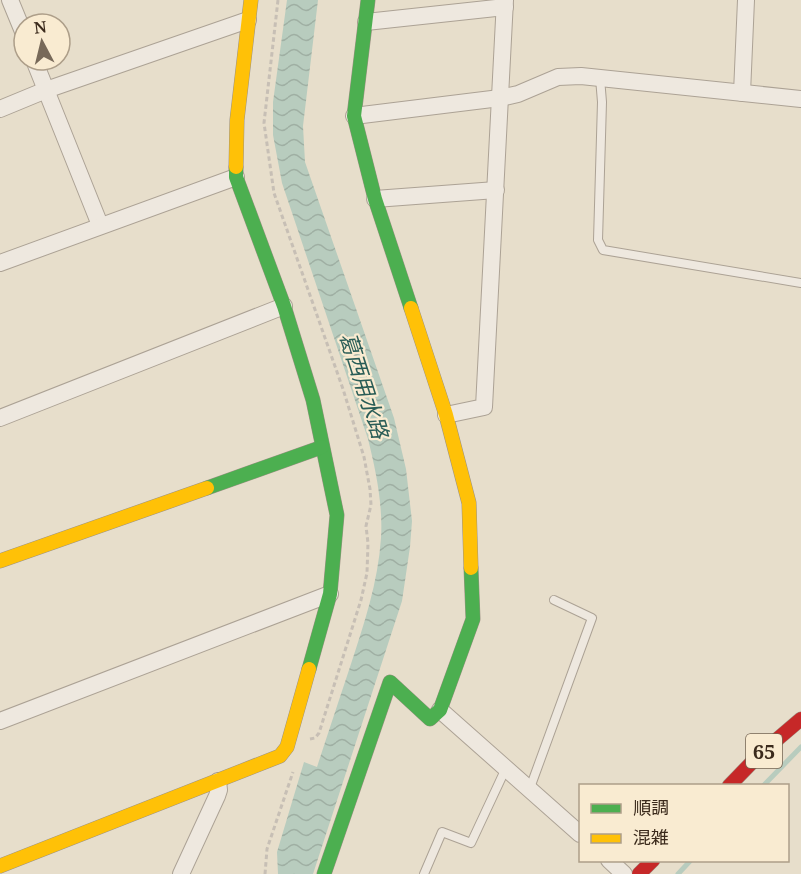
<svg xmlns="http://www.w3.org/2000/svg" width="801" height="874" font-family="'Noto Serif','Noto Sans JP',serif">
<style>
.water{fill:url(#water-waves)}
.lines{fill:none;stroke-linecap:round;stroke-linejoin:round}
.stream{stroke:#b8ccbe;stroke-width:5}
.lane-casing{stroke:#aca295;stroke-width:10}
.street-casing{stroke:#aca295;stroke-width:18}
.fast-casing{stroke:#9c9285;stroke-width:15}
.slow-casing{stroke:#9c9285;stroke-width:15}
.jam-casing{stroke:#9c9285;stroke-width:15}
.path{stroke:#c7bfb5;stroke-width:3;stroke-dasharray:4.5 3;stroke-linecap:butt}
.lane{stroke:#eee8df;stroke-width:8}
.street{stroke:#eee8df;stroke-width:16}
.fast{stroke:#4caf50;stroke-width:14}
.slow{stroke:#ffc107;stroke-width:14}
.jam{stroke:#c62828;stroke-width:14}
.labels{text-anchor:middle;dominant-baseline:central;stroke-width:4.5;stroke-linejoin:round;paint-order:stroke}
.shield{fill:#f9ebd1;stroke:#746452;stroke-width:1.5}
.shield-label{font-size:20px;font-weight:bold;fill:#3b2a1c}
.water-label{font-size:22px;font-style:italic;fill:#2a5d57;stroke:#f9ebd1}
</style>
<defs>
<pattern id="water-waves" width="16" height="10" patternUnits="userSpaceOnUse" patternTransform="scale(1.5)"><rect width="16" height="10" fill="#b8ccbe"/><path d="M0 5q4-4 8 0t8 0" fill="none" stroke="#9fafa3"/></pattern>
</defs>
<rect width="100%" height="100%" fill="#e7decb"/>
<path class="water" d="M287,0H318L303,126L305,162L394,418L406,469L412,521L410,547L402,601L313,874H278L277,852L304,762L317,767C328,733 339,700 350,667C364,624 378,583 381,538C383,505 376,471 368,439L282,183L273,135V102Z"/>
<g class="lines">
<g class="stream">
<polyline points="763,786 801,747"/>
<polyline points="678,874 691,860"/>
</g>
<g class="lane-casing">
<g id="lane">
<polyline points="600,78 602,102 598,240 603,250 801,283"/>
<polyline points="530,788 592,618 554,600"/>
<polyline points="424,874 442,832 471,843 506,768"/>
</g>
</g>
<g class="street-casing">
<g id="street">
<polyline points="10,0 24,34"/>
<polyline points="366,22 505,7"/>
<polyline points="34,60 100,225"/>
<polyline points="742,93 746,0"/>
<polyline points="0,109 46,90 248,20"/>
<polyline points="354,116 500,98 518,94 558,77 581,76 801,99"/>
<polyline points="375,199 496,190"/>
<polyline points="0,263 236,177"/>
<polyline points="446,415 484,407 505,0"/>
<polyline points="0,418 284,306"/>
<polyline points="440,710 580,834"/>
<polyline points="0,721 330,594"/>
<polyline points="609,860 624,874"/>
<polyline points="181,874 217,796 219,790 218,781"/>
</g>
</g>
<g class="fast-casing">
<g id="fast">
<polyline points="368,0 354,116 375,199 411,308"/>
<polyline points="236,167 236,177 284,306 313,400 337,515 330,594 309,669"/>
<polyline points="207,488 322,447"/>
<polyline points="324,874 390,682 430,719 440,710 473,619 471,568"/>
</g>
</g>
<g class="slow-casing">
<g id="slow">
<polyline points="236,167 237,120 251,0"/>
<polyline points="411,308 446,415 469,503 471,568"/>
<polyline points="0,561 207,488"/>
<polyline points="0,866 280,756 287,747 309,669"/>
</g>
</g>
<g class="jam-casing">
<g id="jam">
<polyline points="729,786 760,754 801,719"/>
<polyline points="639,874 653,860"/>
</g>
</g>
<g class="path">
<polyline points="278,0 264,123 274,193 343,389 364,457 370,489 371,505 366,526 368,543 367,573 361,600 319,733 315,738 310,739"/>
<polyline points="265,874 267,849 293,772"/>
</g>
<use href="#lane" class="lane"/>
<use href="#street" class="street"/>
<use href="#fast" class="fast"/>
<use href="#slow" class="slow"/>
<use href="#jam" class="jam"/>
</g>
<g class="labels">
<rect class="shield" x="746" y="734" width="36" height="34" rx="4.5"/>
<g class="shield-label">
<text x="764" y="751">65</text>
</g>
<g class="water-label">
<text transform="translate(365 385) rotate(72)">葛西用水路</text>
</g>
</g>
<rect x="579" y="784" width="210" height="78" fill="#f9ebd1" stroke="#ad9e89" stroke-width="1.5"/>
<rect x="591" y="804" width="30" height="9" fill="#4caf50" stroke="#ad9e89" stroke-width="1.5"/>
<text x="633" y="814" font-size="18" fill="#3b2a1c">順調</text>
<rect x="591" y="834" width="30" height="9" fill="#ffc107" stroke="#ad9e89" stroke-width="1.5"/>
<text x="633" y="844" font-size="18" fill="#3b2a1c">混雑</text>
<g transform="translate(42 42) rotate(353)"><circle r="28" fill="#f9ebd1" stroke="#ad9e89" stroke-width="1.5"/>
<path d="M0-4.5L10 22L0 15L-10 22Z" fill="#776959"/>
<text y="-9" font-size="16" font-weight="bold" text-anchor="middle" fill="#3b2a1c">N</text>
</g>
</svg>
